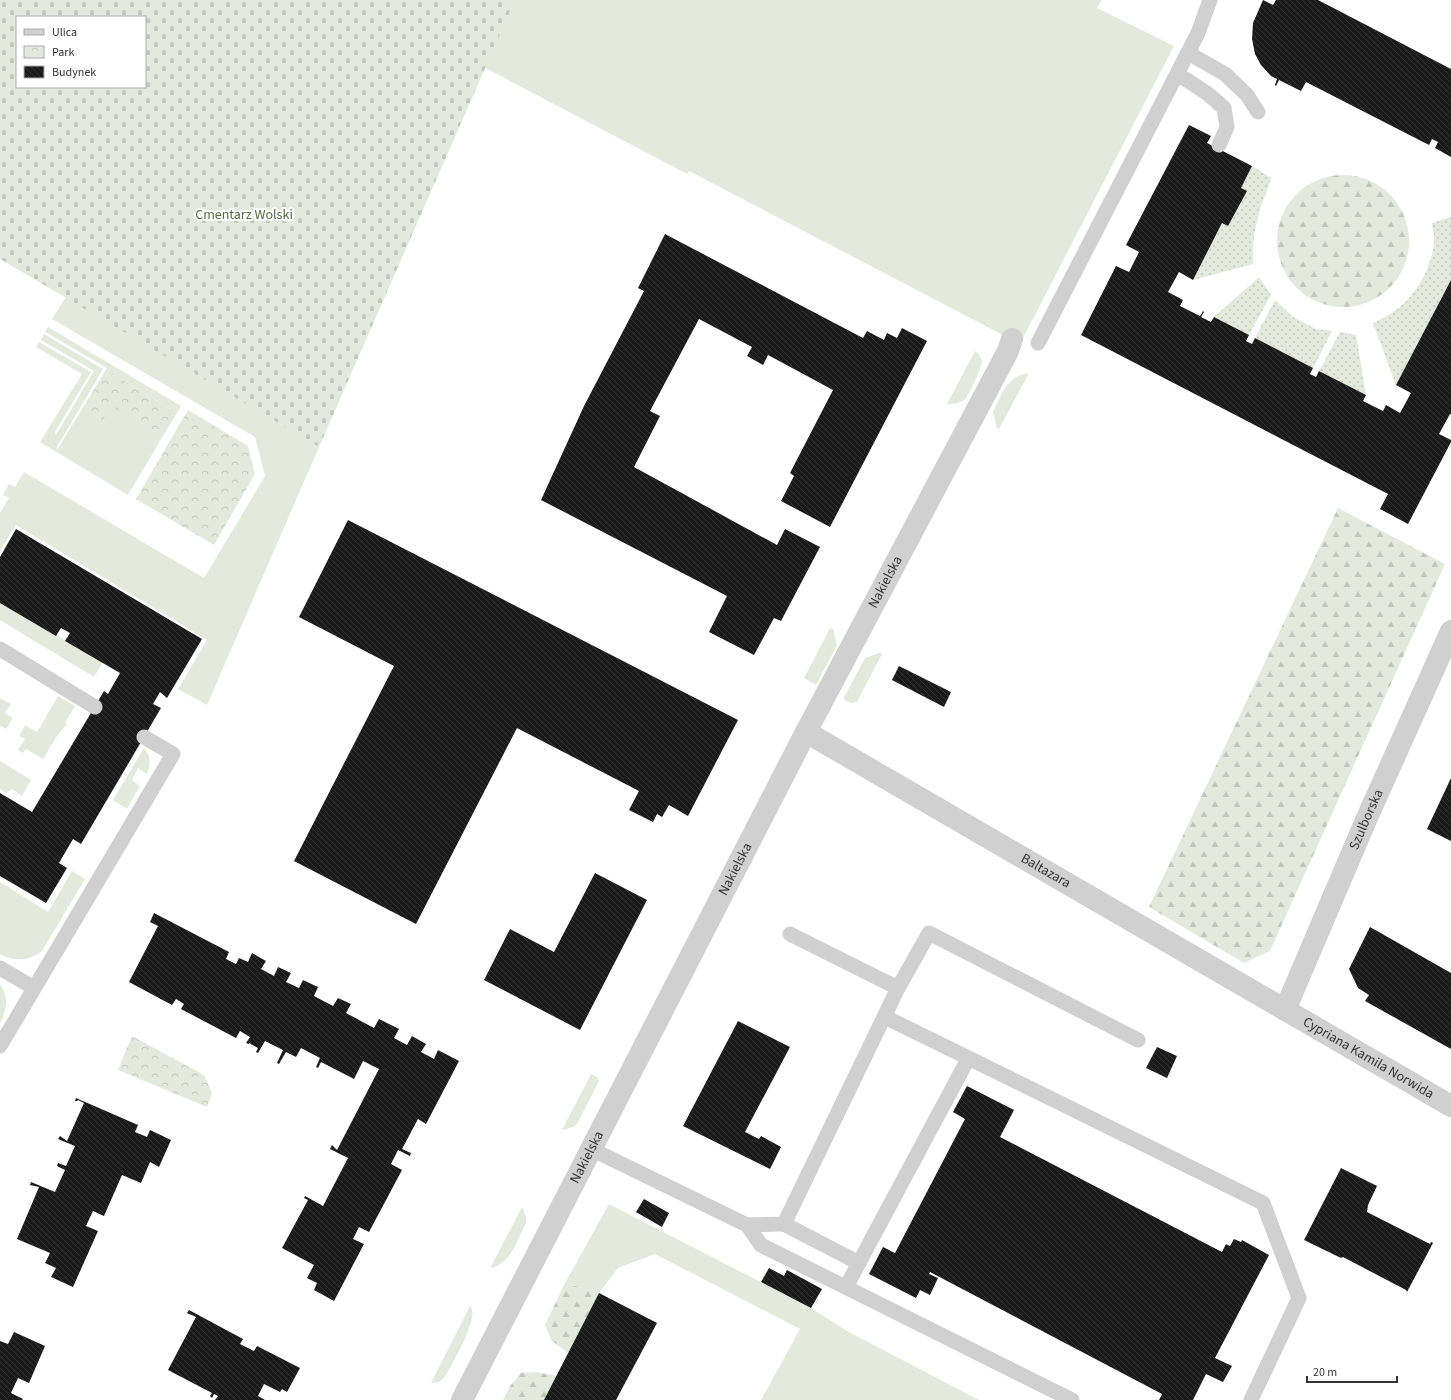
<svg xmlns="http://www.w3.org/2000/svg" width="1451" height="1400" font-family="'Source Sans 3',sans-serif">
<style>
.grass{fill:#e3e9dd}
.forest{fill:url(#forest-firs)}
.cemetery{fill:url(#cemetery-stones);fill-rule:evenodd}
.park{fill:url(#park-crowns)}
.garden{fill:url(#garden-dots)}
.building{fill:url(#building-back-hatch)}
.lines{fill:none;stroke-linecap:round;stroke-linejoin:round}
.service{stroke:#d0d0d0;stroke-width:15}
.minor{stroke:#d0d0d0;stroke-width:22}
.labels{text-anchor:middle;dominant-baseline:central;stroke-width:4;stroke-linejoin:round;paint-order:stroke}
.park-label{font-size:14px;fill:#576b43;stroke:#fff}
.street-label{font-size:14px;fill:#333;stroke:#fff}
</style>
<defs>
<pattern id="forest-firs" width="22" height="20" patternUnits="userSpaceOnUse"><rect width="22" height="20" fill="#e3e9dd"/><path d="M5 1l3.5 6h-7zM16 11l3.5 6h-7z" fill="#c3c8be"/></pattern>
<pattern id="cemetery-stones" width="16" height="16" patternUnits="userSpaceOnUse"><rect width="16" height="16" fill="#e3e9dd"/><path d="M2 7V4a2 2 0 0 1 4 0v3zM10 15v-3a2 2 0 0 1 4 0v3z" fill="#c3c8be"/></pattern>
<pattern id="park-crowns" width="20" height="18" patternUnits="userSpaceOnUse"><rect width="20" height="18" fill="#e3e9dd"/><path d="M2 6a3 3 0 1 1 6 0M12 15a3 3 0 1 1 6 0" fill="none" stroke="#c3c8be"/></pattern>
<pattern id="garden-dots" width="8" height="8" patternUnits="userSpaceOnUse"><rect width="8" height="8" fill="#e3e9dd"/><path d="M2 2h.1M6 6h.1" fill="none" stroke="#c3c8be" stroke-width="1.8" stroke-linecap="round"/></pattern>
<pattern id="building-back-hatch" width="6" height="6" patternUnits="userSpaceOnUse"><rect width="6" height="6" fill="#1a1a1a"/><path d="M-1 5l2 2M0 0l6 6M5-1l2 2" fill="none" stroke="#333"/></pattern>
</defs>
<rect width="100%" height="100%" fill="#fff"/>
<g class="grass">
<polygon points="515,0 1102,0 1097,8 1174,46 1020,344 689,171 687,174 485,68"/>
<polygon points="66,297 319,447 207,705 178,689 207,640 16,525 0,551 0,513 9,498 3,495 9,484 15,487 24,472 204,578 265,476 255,437 52,319"/>
<polygon points="48,327 181,406 177,413 106,370 111,405 163,436 128,495 40,442 82,374 36,347 39,342 91,372 55,432 56,435 94,371 41,340 44,334 103,369 57,447 57,450 107,368 45,332"/>
<path d="M975,351C978,353 981,357 982,361C982,367 969,395 965,399C961,403 952,405 947,404Z"/>
<path d="M1029,373L999,429L997,428L993,412C1002,394 1006,376 1029,373Z"/>
<polygon points="0,602 103,662 94,677 0,620"/>
<polygon points="830,628 833,629 837,645 816,685 804,678"/>
<polygon points="879,653 882,654 857,702 851,703 843,699 865,658"/>
<polygon points="58,696 75,706 65,722 67,724 57,736 43,759 26,749 23,753 18,750 25,739 19,736 25,725 37,732"/>
<polygon points="0,698 11,704 5,713 13,718 6,729 1,726 0,727"/>
<path d="M144,748C151,756 151,764 147,774L138,768L132,780L140,786L127,809L113,800Z"/>
<polygon points="0,761 31,780 22,796 12,789 6,793 0,789"/>
<path d="M72,871L85,879L42,951C30,961 13,962 0,954V882L48,912Z"/>
<path d="M0,984C9,997 7,1010 0,1023Z"/>
<polygon points="591,1074 597,1077 599,1081 577,1124 573,1127 562,1130"/>
<polygon points="609,1204 811,1308 847,1331 979,1400 761,1400 800,1329 655,1254 618,1268 599,1293 565,1283"/>
<path d="M522,1207L526,1217V1223C517,1240 511,1264 490,1268Z"/>
<path d="M470,1306C481,1317 451,1365 445,1377L439,1382L431,1383Z"/>
</g>
<g class="forest">
<circle cx="1343" cy="241" r="66"/>
<polygon points="1338,508 1445,564 1270,951 1244,963 1149,907"/>
<polygon points="565,1283 599,1293 568,1353 552,1341 545,1325"/>
<polygon points="536,1372 557,1376 544,1400 503,1400 510,1386 521,1373"/>
</g>
<path class="cemetery" d="M0,0H515L319,447L0,259ZM17,17H145V87H17Z"/>
<g class="park">
<polygon points="106,370 177,413 163,436 111,406 102,421 83,409"/>
<polygon points="188,410 248,446 255,474 214,545 136,499"/>
<polygon points="132,1036 204,1075 212,1093 207,1107 118,1070"/>
</g>
<g class="garden">
<path d="M1252,166L1271,178C1268,191 1261,203 1258,217C1254,232 1252,248 1253,264L1193,280L1222,223L1228,226L1246,191L1241,188Z"/>
<path d="M1451,217V280L1396,385L1373,323C1386,317 1400,309 1409,298C1422,284 1436,255 1434,236C1434,232 1432,227 1432,223Z"/>
<polygon points="1259,277 1271,295 1249,335 1214,317"/>
<polygon points="1275,300 1293,317 1316,329 1332,331 1313,368 1255,338"/>
<polygon points="1340,332 1356,335 1366,395 1319,371"/>
</g>
<g class="building">
<polygon points="1263,0 1273,5 1276,0 1318,0 1451,69 1451,157 1435,148 1438,142 1432,139 1429,145 1306,82 1301,91 1279,80 1276,86 1275,85 1277,79 1271,76 1261,65 1255,54 1252,39 1253,23"/>
<polygon points="1189,125 1211,136 1207,143 1252,166 1241,188 1247,191 1228,226 1222,223 1193,280 1179,272 1168,292 1183,300 1180,306 1200,316 1203,311 1204,312 1201,317 1211,322 1214,317 1249,335 1246,341 1252,344 1255,338 1313,368 1310,374 1316,377 1319,371 1366,395 1363,401 1383,411 1386,405 1400,413 1411,393 1396,385 1451,280 1451,414 1450,414 1439,434 1451,440 1451,442 1408,524 1380,509 1388,494 1081,335 1116,266 1129,272 1139,252 1126,245"/>
<polygon points="665,234 863,338 867,331 884,340 887,333 897,338 902,328 927,341 830,527 781,501 794,476 790,473 833,390 768,355 763,365 747,356 752,347 699,319 650,411 660,416 634,467 777,545 785,529 820,547 781,621 774,618 754,655 709,632 727,596 541,500 584,406 644,291 638,288"/>
<polygon points="348,520 738,720 688,816 669,805 662,817 657,814 653,822 629,810 639,791 517,728 416,924 294,861 394,666 299,617"/>
<polygon points="16,529 202,639 167,698 160,692 153,704 161,708 81,844 73,839 59,863 67,868 46,903 0,876 0,793 32,812 104,691 108,694 120,673 65,641 70,633 61,628 56,636 0,603 0,557"/>
<polygon points="899,666 951,692 944,707 892,680"/>
<polygon points="1451,778 1451,841 1427,829"/>
<polygon points="595,873 647,900 580,1030 484,980 510,929 554,952"/>
<polygon points="154,913 229,952 226,959 236,964 239,958 248,962 252,953 266,961 261,969 274,976 278,967 291,973 286,982 299,988 303,980 318,987 314,996 333,1006 338,998 351,1004 346,1013 374,1028 379,1019 399,1029 394,1038 407,1045 412,1036 426,1044 421,1052 434,1059 438,1050 459,1061 426,1124 418,1119 402,1149 411,1153 410,1156 398,1150 391,1164 402,1170 369,1232 359,1227 353,1239 364,1244 334,1301 314,1290 317,1283 307,1278 314,1265 282,1248 308,1200 304,1198 305,1196 323,1206 348,1158 330,1149 332,1145 337,1150 379,1069 363,1061 354,1079 321,1062 318,1068 316,1067 320,1058 301,1048 296,1057 286,1052 279,1064 277,1063 283,1050 265,1041 258,1053 256,1052 258,1048 249,1043 249,1044 246,1043 250,1037 240,1031 236,1038 181,1009 184,1004 176,999 172,1005 129,982 158,926 150,922"/>
<polygon points="1370,927 1451,973 1451,1049 1365,1001 1369,995 1358,988 1349,969"/>
<polygon points="738,1021 790,1047 745,1132 759,1139 761,1136 781,1147 770,1169 683,1126"/>
<polygon points="1157,1047 1177,1056 1167,1078 1146,1068"/>
<polygon points="967,1086 1014,1110 1000,1137 1222,1252 1226,1244 1230,1246 1234,1239 1241,1242 1242,1240 1269,1255 1215,1358 1232,1366 1223,1382 1206,1374 1193,1400 1159,1400 1162,1394 930,1272 929,1274 938,1278 930,1295 920,1290 916,1298 869,1274 883,1247 895,1253 965,1119 953,1112"/>
<polygon points="76,1098 138,1125 135,1132 147,1137 150,1130 171,1140 159,1167 150,1162 141,1183 122,1175 104,1216 93,1211 86,1226 98,1231 73,1287 51,1277 56,1268 45,1263 50,1253 17,1239 39,1187 30,1185 31,1182 55,1192 65,1170 57,1166 58,1163 66,1166 75,1146 58,1139 60,1136 67,1141 84,1103 78,1100 77,1101 75,1101"/>
<polygon points="1341,1168 1377,1186 1368,1205 1367,1212 1430,1244 1431,1242 1433,1243 1407,1292 1406,1290 1343,1257 1341,1258 1304,1240"/>
<polygon points="644,1199 669,1213 662,1227 636,1212"/>
<polygon points="769,1268 784,1276 787,1270 822,1289 811,1308 761,1282"/>
<polygon points="599,1293 657,1323 616,1400 544,1400"/>
<polygon points="189,1310 243,1339 240,1344 254,1351 257,1346 300,1368 287,1392 282,1389 280,1392 264,1384 258,1396 265,1400 215,1400 218,1396 214,1394 212,1398 210,1396 212,1393 168,1370 196,1317 187,1313"/>
<polygon points="14,1332 45,1346 29,1383 18,1378 11,1393 23,1399 22,1400 0,1400 0,1341 8,1344"/>
</g>
<g class="lines">
<g class="service">
<polyline points="1188,53 1225,74 1247,95 1258,112"/>
<polyline points="1177,75 1187,80 1208,94 1224,108 1227,127 1219,145"/>
<polyline points="1038,343 1198,33 1210,0"/>
<polyline points="0,649 95,707"/>
<polyline points="0,968 34,988"/>
<polyline points="898,988 929,933 1138,1040"/>
<polyline points="885,1017 1263,1203 1299,1298 1251,1400"/>
<polyline points="0,1046 173,754 144,737"/>
<polyline points="591,1149 747,1225 761,1245 1072,1400"/>
<polyline points="784,1224 859,1263"/>
<polyline points="747,1225 784,1224 898,988 790,934"/>
<polyline points="846,1287 968,1059"/>
</g>
<g class="minor">
<path id="s1" d="M806,732L1451,1106"/>
<path id="s2" d="M1285,1010L1366,820L1451,631"/>
<path id="s3" d="M462,1400L806,732L1008,351L1012,339"/>
</g>
</g>
<g class="labels">
<g class="park-label">
<text x="244" y="215">Cmentarz Wolski</text>
</g>
<g class="street-label">
<text stroke="none"><textPath href="#s3" startOffset="921">Nakielska</textPath></text>
<text stroke="none"><textPath href="#s2" startOffset="207">Szulborska</textPath></text>
<text stroke="none"><textPath href="#s3" startOffset="597">Nakielska</textPath></text>
<text stroke="none"><textPath href="#s1" startOffset="277">Baltazara</textPath></text>
<text stroke="none"><textPath href="#s1" startOffset="650">Cypriana Kamila Norwida</textPath></text>
<text stroke="none"><textPath href="#s3" startOffset="273">Nakielska</textPath></text>
</g>
</g>
<rect x="16" y="16" width="130" height="72" fill="#ffffff" stroke="#adadad"/>
<rect x="24" y="29" width="20" height="6" fill="#d0d0d0" stroke="#adadad"/>
<text x="52" y="36" font-size="12" fill="#333333">Ulica</text>
<rect x="24" y="46" width="20" height="12" fill="url(#park-crowns)" stroke="#adadad"/>
<text x="52" y="56" font-size="12" fill="#333333">Park</text>
<rect x="24" y="66" width="20" height="12" fill="url(#building-back-hatch)" stroke="#adadad"/>
<text x="52" y="76" font-size="12" fill="#333333">Budynek</text>
<path d="M1307 1376v6h90v-6" fill="none" stroke="#333333" stroke-width="2"/>
<text x="1313" y="1376" font-size="12" fill="#333333" stroke="#ffffff" stroke-width="3" paint-order="stroke">20 m</text>
</svg>
